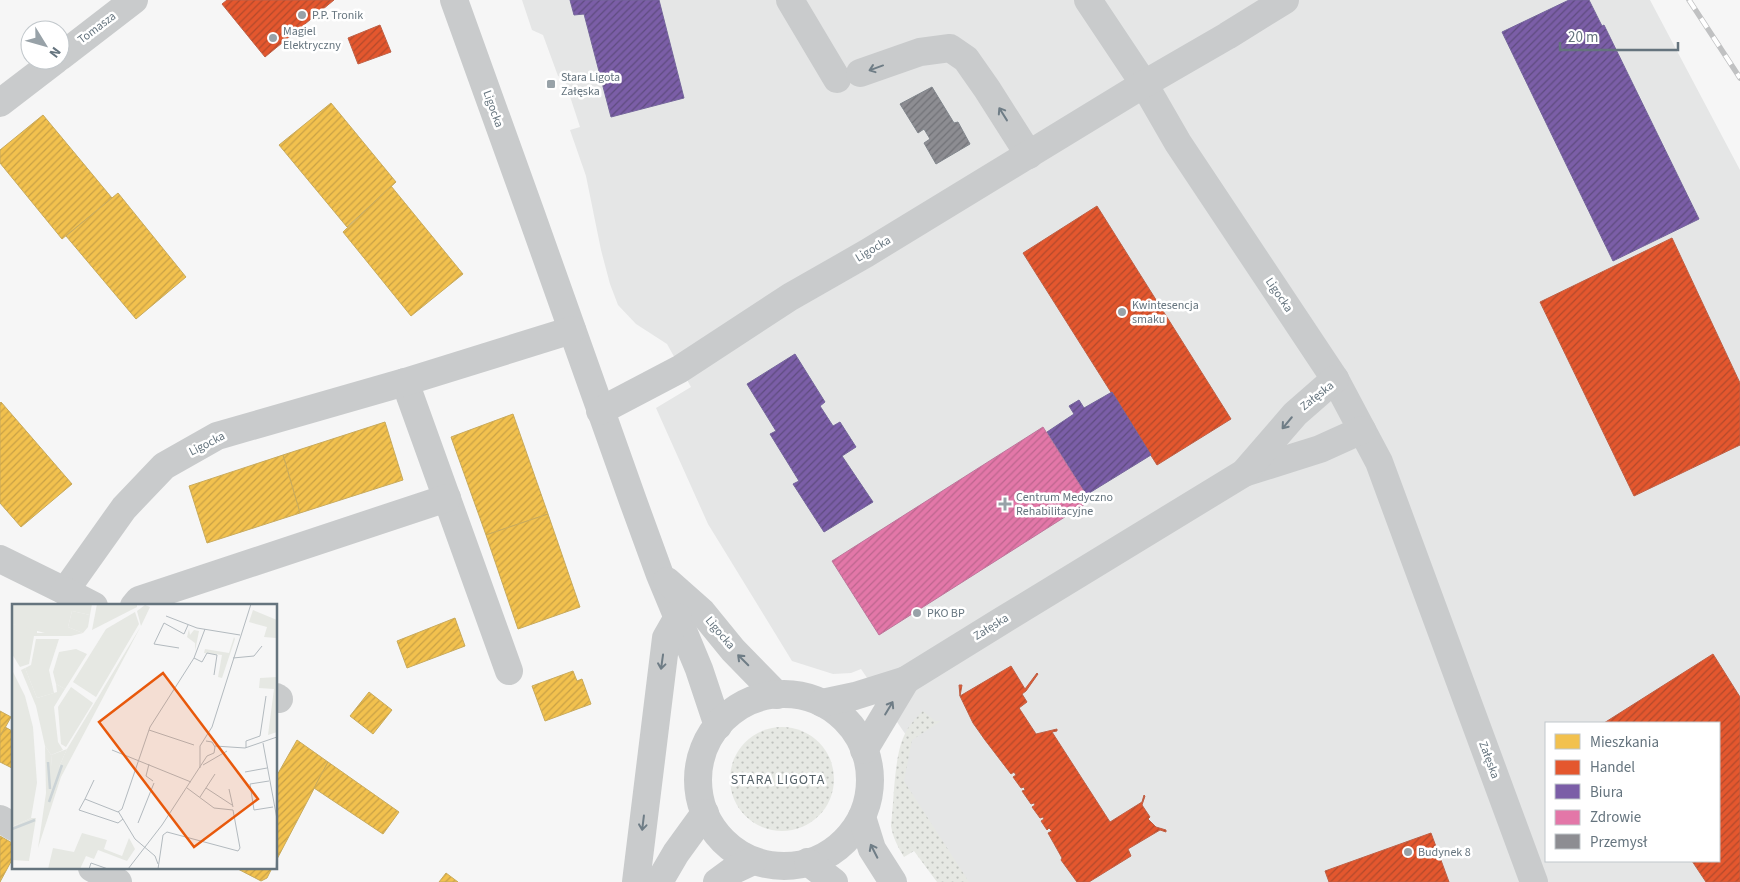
<svg xmlns="http://www.w3.org/2000/svg" width="1740" height="882" font-family="'Source Sans 3',sans-serif">
<style>
.built{fill:#e5e6e6;fill-rule:evenodd}
.grass{fill:url(#grass-dots)}
.homes{fill:url(#homes-hatch);stroke:#c8aa5c}
.shops{fill:url(#shops-hatch);stroke:#be6046}
.offices{fill:url(#offices-hatch);stroke:#74659b}
.health{fill:url(#health-hatch);stroke:#bd769b}
.industry{fill:url(#industry-hatch);stroke:#81868c}
.lines{fill:none;stroke-linecap:round;stroke-linejoin:round}
.minor{stroke:#c9cbcc;stroke-width:28}
.rail-casing{stroke:#c0c1c2;stroke-width:5.5}
.rail{stroke:#fff;stroke-width:4;stroke-dasharray:11;stroke-linecap:butt}
.oneway{stroke:#6f7d86}
.poi-dot{fill:#98a2a8;stroke:#fff;stroke-width:2}
.labels{text-anchor:middle;dominant-baseline:central;stroke-width:5;stroke-linejoin:round;paint-order:stroke}
.poi-label{font-size:12px;fill:#65747e;stroke:#fff;text-anchor:start}
.street-label{font-size:12px;fill:#65747e;stroke:#fff}
.neighbourhood-label{font-size:14px;letter-spacing:1px;fill:#566269;stroke:#fff}
.inset-river{fill:none;stroke:#cbd3d6;stroke-width:2.5}
.inset-road{fill:none;stroke:#b3babf;stroke-width:1}
.view{fill:#e8590c;fill-opacity:0.15;stroke:#e8590c;stroke-width:2.5}
.inset-edge{fill:none;stroke:#65747e;stroke-width:2.5}
</style>
<defs>
<pattern id="grass-dots" width="8" height="8" patternUnits="userSpaceOnUse" patternTransform="scale(1.25)"><rect width="8" height="8" fill="#e6e8e3"/><path d="M2 2h.1M6 6h.1" fill="none" stroke="#bec1bd" stroke-width="1.8" stroke-linecap="round"/></pattern>
<pattern id="homes-hatch" width="6" height="6" patternUnits="userSpaceOnUse" patternTransform="scale(1.25)"><rect width="6" height="6" fill="#f2c14e"/><path d="M-1 1l2-2M0 6l6-6M5 7l2-2" fill="none" stroke="#c8a146"/></pattern>
<pattern id="shops-hatch" width="6" height="6" patternUnits="userSpaceOnUse" patternTransform="scale(1.25)"><rect width="6" height="6" fill="#e4572e"/><path d="M-1 1l2-2M0 6l6-6M5 7l2-2" fill="none" stroke="#b24a2c"/></pattern>
<pattern id="offices-hatch" width="6" height="6" patternUnits="userSpaceOnUse" patternTransform="scale(1.25)"><rect width="6" height="6" fill="#7b5ea7"/><path d="M-1 1l2-2M0 6l6-6M5 7l2-2" fill="none" stroke="#5f4c80"/></pattern>
<pattern id="health-hatch" width="6" height="6" patternUnits="userSpaceOnUse" patternTransform="scale(1.25)"><rect width="6" height="6" fill="#e377a8"/><path d="M-1 1l2-2M0 6l6-6M5 7l2-2" fill="none" stroke="#bc668e"/></pattern>
<pattern id="industry-hatch" width="6" height="6" patternUnits="userSpaceOnUse" patternTransform="scale(1.25)"><rect width="6" height="6" fill="#8d8d92"/><path d="M-1 1l2-2M0 6l6-6M5 7l2-2" fill="none" stroke="#717277"/></pattern>
</defs>
<rect width="100%" height="100%" fill="#f6f6f6"/>
<path class="built" d="M522,0H1650L1740,170V882H955L899,800L908,738L861,669L851,673L833,674L792,661L708,524L656,408L691,387L667,344L636,324L618,305L610,284L601,250L586,176L570,130L580,127L564,78L558,76L543,35L532,30ZM1546,723H1719V861H1546Z"/>
<g class="grass">
<path d="M923,711L935,721H941L912,740L904,781L969,882H937L914,851L904,857C898,847 893,838 891,826C894,801 894,757 904,736C908,726 916,718 923,711Z"/>
<circle cx="782" cy="779" r="52"/>
</g>
<g class="homes">
<polygon points="331,103 396,182 347,227 279,145"/>
<polygon points="43,115 112,198 62,239 0,163 0,150"/>
<polygon points="391,186 463,274 411,316 343,232"/>
<polygon points="118,193 186,277 136,319 66,236"/>
<polygon points="1,402 72,484 21,527 0,503 0,403"/>
<polygon points="513,414 548,514 486,535 451,437"/>
<polygon points="385,422 403,480 300,513 283,455"/>
<polygon points="283,455 300,513 207,543 189,486"/>
<polygon points="548,514 580,607 518,629 486,535"/>
<polygon points="455,618 465,646 407,668 397,641"/>
<polygon points="573,671 577,681 582,679 591,704 545,721 532,686"/>
<polygon points="369,692 392,710 373,734 350,716"/>
<polygon points="0,711 11,717 0,737"/>
<polygon points="5,727 14,732 14,769 0,762 0,737"/>
<polygon points="297,740 328,762 276,861 276,777"/>
<polygon points="328,762 399,812 383,834 314,788"/>
<polygon points="0,836 14,844 14,856 0,882"/>
<polygon points="236,868 272,868 267,878 261,881"/>
<polygon points="446,873 458,882 439,882"/>
</g>
<g class="shops">
<polygon points="227,0 334,0 265,57 222,4"/>
<polygon points="380,25 391,52 358,64 348,38"/>
<polygon points="1097,206 1231,419 1157,465 1023,253"/>
<polygon points="1672,238 1740,383 1740,445 1634,496 1540,302"/>
<polygon points="1713,654 1740,697 1740,882 1706,882 1692,861 1719,861 1719,723 1604,723"/>
<polygon points="1011,666 1025,689 1037,673 1038,674 1026,691 1022,694 1027,702 1019,708 1036,734 1057,729 1057,731 1052,732 1110,822 1142,802 1144,795 1145,796 1142,805 1150,817 1148,819 1156,827 1166,830 1166,832 1160,830 1128,849 1131,856 1089,882 1077,882 1061,860 1062,858 1048,833 1052,831 1049,828 1047,830 1041,821 1044,819 1043,817 1040,818 1032,807 1035,805 1034,803 1031,804 1022,791 1025,790 1024,787 1021,788 1013,777 1016,775 1014,772 1011,774 985,740 973,723 960,696 959,685 962,685 960,696"/>
<polygon points="1431,833 1449,882 1329,882 1325,871"/>
</g>
<g class="offices">
<polygon points="570,0 659,0 684,98 611,117 584,14 574,15"/>
<polygon points="1569,0 1589,0 1602,26 1604,25 1699,219 1613,261 1502,32"/>
<polygon points="795,354 825,402 820,406 833,426 840,422 856,447 842,456 873,502 824,532 793,484 799,481 770,434 776,431 747,384"/>
<polygon points="1112,392 1151,455 1086,495 1047,432 1074,414 1069,406 1079,400 1084,408"/>
</g>
<polygon class="health" points="1043,427 1090,501 879,635 832,561"/>
<polygon class="industry" points="932,87 954,123 958,122 970,144 936,164 924,143 930,139 924,129 918,133 900,104"/>
<g class="lines">
<g class="minor">
<polyline points="454,0 530,211 633,501 660,575 699,669 718,726"/>
<polyline points="790,0 837,79"/>
<polyline points="1088,0 1144,84 1178,143 1335,379 1379,462 1534,882"/>
<polyline points="60,57 134,0"/>
<polyline points="860,73 920,52 950,48 966,59 987,89 1029,155"/>
<polyline points="0,103 56,60"/>
<polyline points="405,382 509,671"/>
<polyline points="600,411 680,369 790,297 867,253 1144,84 1227,36 1285,0"/>
<polyline points="1244,473 1320,449 1362,430"/>
<polyline points="0,559 65,591 124,508 164,466 217,436 405,382 572,330"/>
<polyline points="667,581 702,612 733,650 777,695"/>
<polyline points="65,591 94,606"/>
<polyline points="134,606 139,600 447,498"/>
<polyline points="906,680 1003,620 1244,473 1295,414 1335,379"/>
<circle cx="784" cy="780" r="86"/>
<polyline points="276,697 279,699"/>
<polyline points="822,703 855,696 906,680 864,750"/>
<polyline points="862,817 872,849 893,882"/>
<polyline points="0,819 14,827"/>
<polyline points="808,862 834,882"/>
<polyline points="92,868 118,882"/>
<polyline points="636,882 666,638 678,617"/>
<polyline points="659,882 676,853 705,813"/>
<polyline points="717,882 732,871 753,861"/>
</g>
<g class="rail-casing">
<polyline id="rail" points="1689,0 1740,78"/>
</g>
<use href="#rail" class="rail"/>
</g>
<defs><path id="oneway-shaft" d="M-6 0H5M1.5-3L5.5 0L1.5 3" fill="none" stroke-width="1.6" stroke-linecap="round" stroke-linejoin="round" transform="scale(1.25)"/></defs>
<g class="oneway">
<use href="#oneway-shaft" transform="translate(876 68) rotate(160)"/>
<use href="#oneway-shaft" transform="translate(1003 114) rotate(-122)"/>
<use href="#oneway-shaft" transform="translate(1287 423) rotate(130)"/>
<use href="#oneway-shaft" transform="translate(743 660) rotate(-135)"/>
<use href="#oneway-shaft" transform="translate(662 662) rotate(98)"/>
<use href="#oneway-shaft" transform="translate(889 708) rotate(-59)"/>
<use href="#oneway-shaft" transform="translate(643 823) rotate(97)"/>
<use href="#oneway-shaft" transform="translate(874 851) rotate(-117)"/>
</g>
<g class="poi-dot">
<circle cx="302" cy="15" r="5"/>
<circle cx="273" cy="38" r="5"/>
<rect x="546" y="79" width="10" height="10" rx="2.5"/>
<circle cx="1122" cy="312" r="5"/>
<path d="M1002.5 496.5h5v5h5v5h-5v5h-5v-5h-5v-5h5z"/>
<circle cx="917" cy="613" r="5"/>
<circle cx="1408" cy="852" r="5"/>
</g>
<g class="labels">
<g class="poi-label">
<text x="312" y="15">P.P. Tronik</text>
<text x="283" y="31">Magiel<tspan x="283" dy="14">Elektryczny</tspan></text>
<text x="561" y="77">Stara Ligota<tspan x="561" dy="14">Załęska</tspan></text>
<text x="1132" y="305">Kwintesencja<tspan x="1132" dy="14">smaku</tspan></text>
<text x="1016" y="497">Centrum Medyczno<tspan x="1016" dy="14">Rehabilitacyjne</tspan></text>
<text x="927" y="613">PKO BP</text>
<text x="1418" y="852">Budynek 8</text>
</g>
<g class="street-label">
<text transform="translate(97 28) rotate(-37)">Tomasza</text>
<text transform="translate(493 109) rotate(70)">Ligocka</text>
<text transform="translate(873 249) rotate(-31)">Ligocka</text>
<text transform="translate(1279 295) rotate(56)">Ligocka</text>
<text transform="translate(1317 396) rotate(-38)">Załęska</text>
<text transform="translate(207 444) rotate(-27)">Ligocka</text>
<text transform="translate(991 627) rotate(-32)">Załęska</text>
<text transform="translate(720 633) rotate(50)">Ligocka</text>
<text transform="translate(1489 760) rotate(70)">Załęska</text>
</g>
<g class="neighbourhood-label">
<text x="778" y="780">STARA LIGOTA</text>
</g>
</g>
<g transform="translate(12 604)">
<rect width="265" height="265" fill="#f6f6f6"/>
<path d="M133,1L138,3L130,20L49,173L26,244L34,189L33,142L39,151L40,162L47,163L55,145L129,22L125,7ZM60,7L78,11L76,23L71,29L56,23ZM177,25L178,31L182,26L187,27L183,47V39L175,33ZM222,33L223,35L210,74L206,73L210,51L192,49L193,45L217,49ZM70,229L95,236L92,245L110,252L117,234L123,245L115,257L86,246L82,255L74,252L68,265H36L41,244L62,248Z" fill="#e6e8e3"/>
<path d="M241,6L265,16L264,34L252,33L255,23L237,18ZM0,20L25,24V29H71L59,32H22L17,60L8,63L0,50ZM13,64L25,94L45,88L44,80L53,85L42,103L46,138L51,146L39,151L33,142L24,102L9,66ZM265,73V128L256,131L262,85L247,84L248,74ZM19,214H24L17,257L0,256V223Z" fill="#e6e8e3"/>
<path d="M0,0H80L78,11L60,7L56,23L71,29L40,31L0,20ZM85,0H125V3L80,26ZM123,8L127,20L84,93L61,78L94,25ZM24,35H47L37,66L42,89L25,94L13,64L19,61ZM64,45L75,50L53,85L44,80L41,68L47,48ZM0,66L13,92L21,123L25,179L19,214L0,223ZM59,83L81,99L54,143L49,140L46,103ZM55,145L47,163H40L39,151Z" fill="#e6e8e3"/>
<path class="inset-river" d="M36,158L38,185M37,198L50,161M0,225L23,216"/>
<path class="inset-road" d="M154,12L185,24L228,31M167,44L142,40L152,19L172,30L176,21M182,54L190,58L195,49L205,51L202,71M221,54L242,52L250,42M137,126L182,141M194,137L200,138L203,143L202,149L195,152M251,139L265,215M203,142L233,144L265,133M234,144V137L248,132L254,92M100,146L179,178M137,160L134,172L141,177M191,161L215,147M188,164V142L200,123L239,0M233,168L255,164M82,176L73,195L106,208L110,205L138,123L182,54L193,25M257,177L238,180L242,206L261,203M194,184L220,201M217,185L221,203M188,193L203,170M73,195L67,206L106,219L111,215M106,207L123,235L143,252L146,260M126,219L142,179M77,265L79,259L96,265M116,265L150,221L195,152M146,265L151,231L155,228L226,247L228,244L221,206L202,204L175,184M264,265L265,245"/>
<path class="view" d="M151,69L246,195L182,243L87,118Z"/>
<rect width="265" height="265" class="inset-edge"/>
</g>
<rect x="1545" y="722" width="175" height="140" fill="#ffffff" stroke="#c1c7cb"/>
<rect x="1555" y="734" width="25" height="15" fill="#f2c14e" stroke="#c1c7cb"/>
<text x="1590" y="747" font-size="15" fill="#65747e">Mieszkania</text>
<rect x="1555" y="760" width="25" height="15" fill="#e4572e" stroke="#c1c7cb"/>
<text x="1590" y="772" font-size="15" fill="#65747e">Handel</text>
<rect x="1555" y="784" width="25" height="15" fill="#7b5ea7" stroke="#c1c7cb"/>
<text x="1590" y="797" font-size="15" fill="#65747e">Biura</text>
<rect x="1555" y="810" width="25" height="15" fill="#e377a8" stroke="#c1c7cb"/>
<text x="1590" y="822" font-size="15" fill="#65747e">Zdrowie</text>
<rect x="1555" y="834" width="25" height="15" fill="#8d8d92" stroke="#c1c7cb"/>
<text x="1590" y="847" font-size="15" fill="#65747e">Przemysł</text>
<g transform="translate(45 45) rotate(127)"><circle r="24" fill="#ffffff" stroke="#c1c7cb"/>
<path d="M0-4L9 19L0 12L-9 19Z" fill="#98a2a8"/>
<text y="-8" font-size="14" font-weight="bold" text-anchor="middle" fill="#65747e">N</text>
</g>
<path d="M1560 42v8h118v-8" fill="none" stroke="#65747e" stroke-width="2.5"/>
<text x="1568" y="42" font-size="15" fill="#65747e" stroke="#ffffff" stroke-width="4" paint-order="stroke">20 m</text>
</svg>
